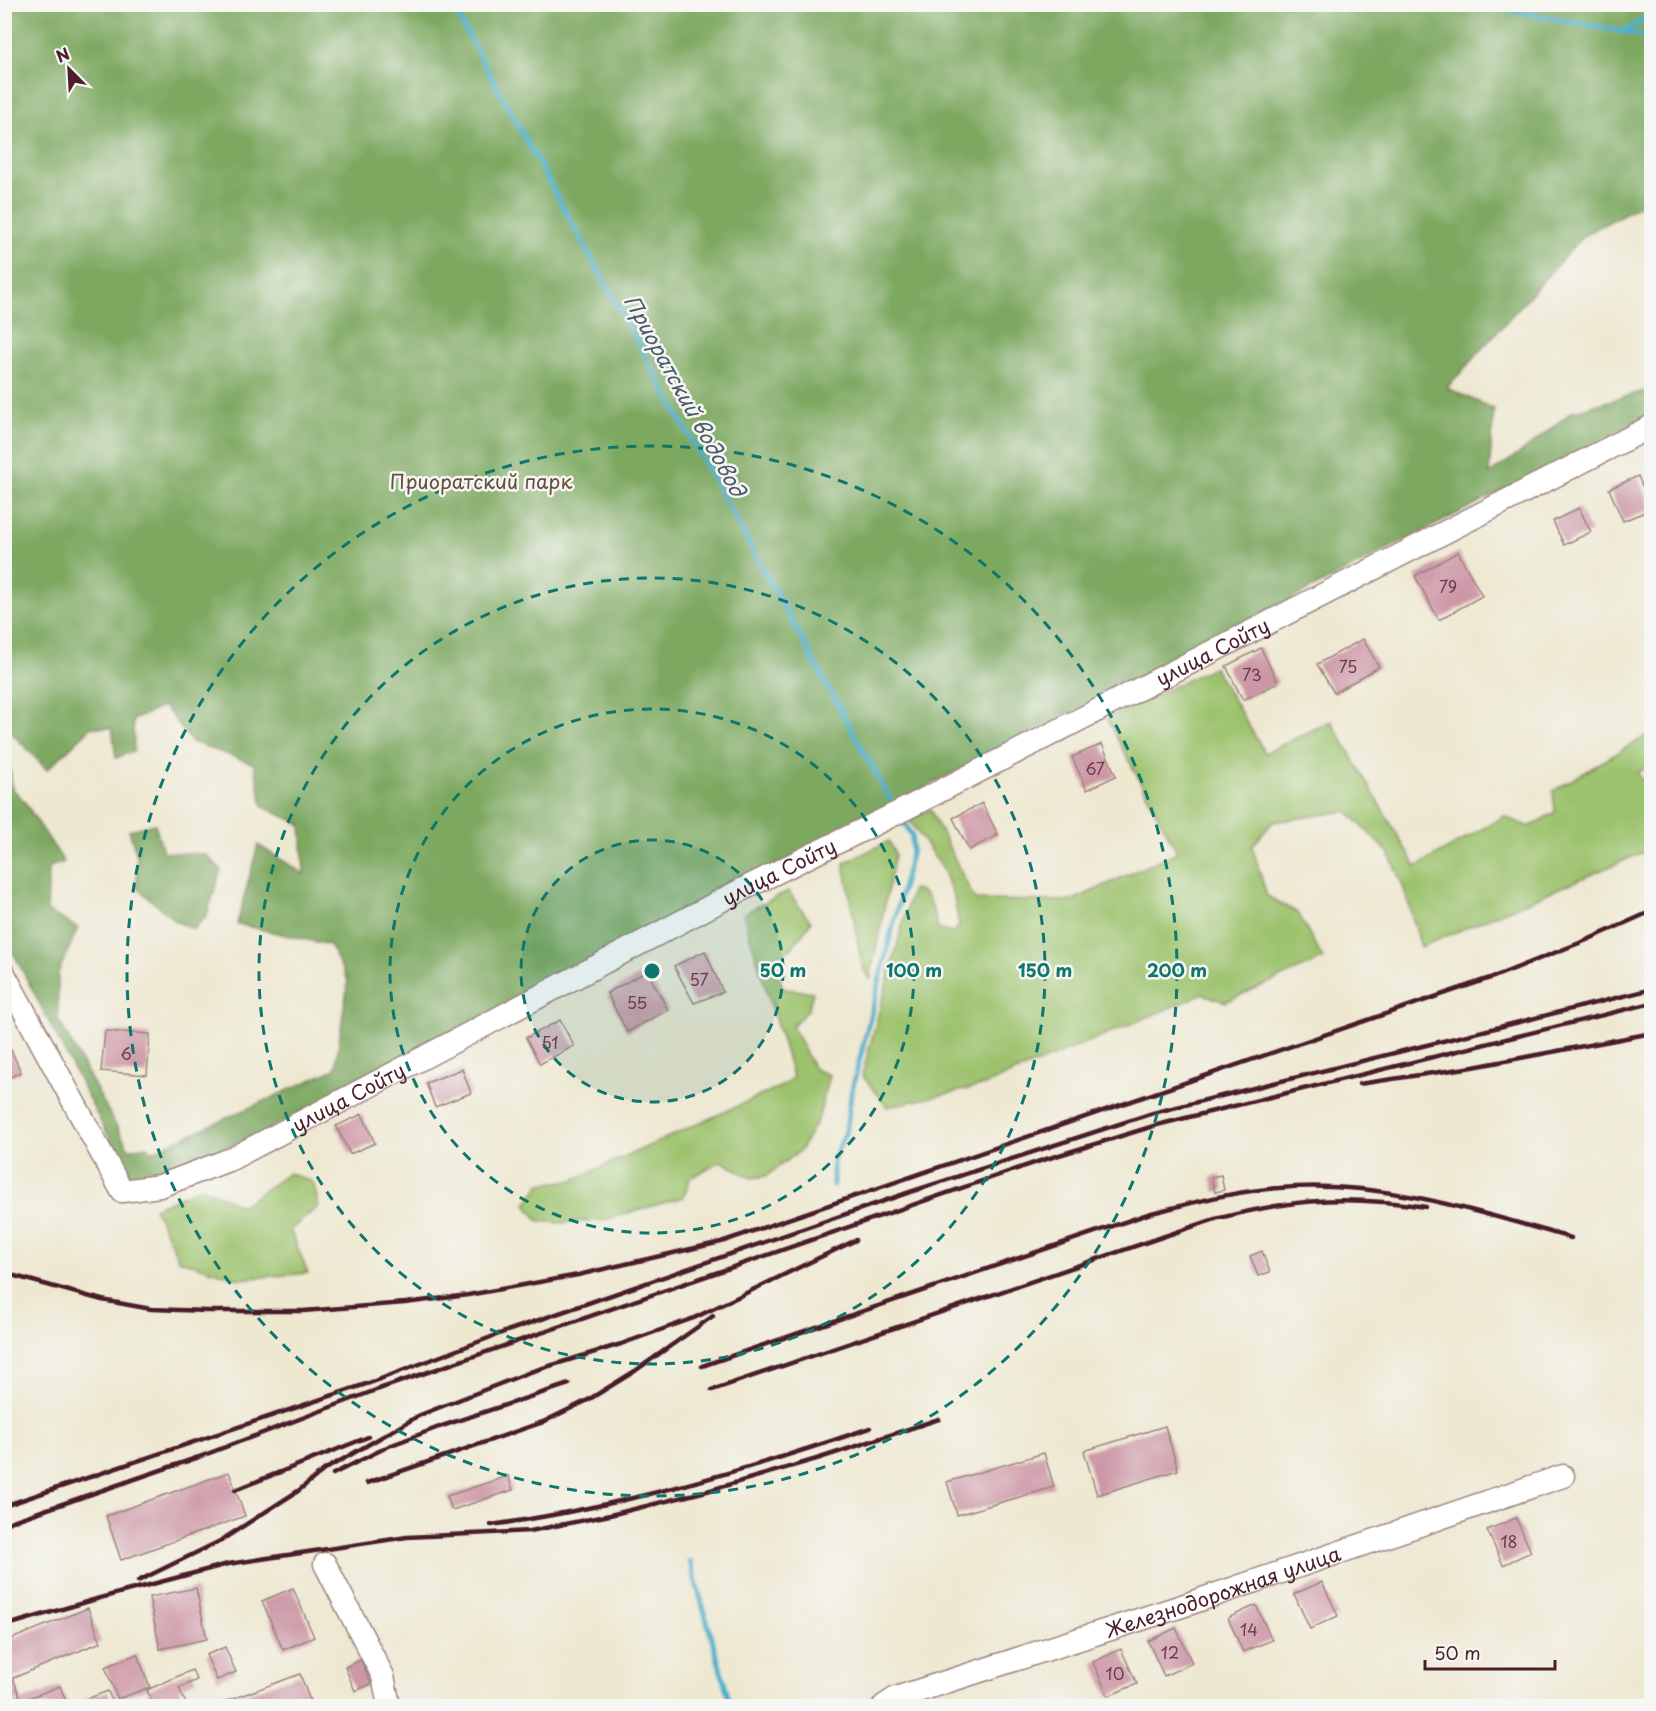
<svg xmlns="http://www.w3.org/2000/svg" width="1656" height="1711" font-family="'Playpen Sans',sans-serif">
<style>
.green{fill:#9cc26d;stroke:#73704c;stroke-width:1.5}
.forest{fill:#7da860;stroke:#646446;stroke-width:1.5;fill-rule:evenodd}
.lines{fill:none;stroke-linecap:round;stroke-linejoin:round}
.stream{stroke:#4cafcb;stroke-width:5}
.building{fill:#cc96a6}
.minor-casing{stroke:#9c847e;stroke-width:25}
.minor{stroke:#fff;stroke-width:22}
.rail{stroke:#4a1f2b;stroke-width:4.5}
.ring{fill:none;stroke:#0f766e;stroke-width:3;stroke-dasharray:10 8}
.labels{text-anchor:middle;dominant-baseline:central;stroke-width:5;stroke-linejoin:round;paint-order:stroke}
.number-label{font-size:16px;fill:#6a3d4a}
.park-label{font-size:20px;fill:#63503f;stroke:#f6f6f2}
.street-label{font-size:20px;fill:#4a1f2b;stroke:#f6f6f2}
.water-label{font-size:21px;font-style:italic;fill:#4b596b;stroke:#f6f6f2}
.centre{fill:#0f766e;stroke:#f6f6f2;stroke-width:3}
.ring-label{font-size:18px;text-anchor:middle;font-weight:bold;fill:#0f766e;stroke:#f6f6f2;stroke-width:5;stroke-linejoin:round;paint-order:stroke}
</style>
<rect width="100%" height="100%" fill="#f6f6f2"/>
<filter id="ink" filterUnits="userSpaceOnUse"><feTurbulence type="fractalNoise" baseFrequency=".0167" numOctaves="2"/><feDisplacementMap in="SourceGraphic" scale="12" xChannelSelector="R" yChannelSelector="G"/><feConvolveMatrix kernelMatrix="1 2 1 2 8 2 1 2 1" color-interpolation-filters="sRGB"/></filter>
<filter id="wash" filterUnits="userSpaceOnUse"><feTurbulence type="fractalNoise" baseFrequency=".008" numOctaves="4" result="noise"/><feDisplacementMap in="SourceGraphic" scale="24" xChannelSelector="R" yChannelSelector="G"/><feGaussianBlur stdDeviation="1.35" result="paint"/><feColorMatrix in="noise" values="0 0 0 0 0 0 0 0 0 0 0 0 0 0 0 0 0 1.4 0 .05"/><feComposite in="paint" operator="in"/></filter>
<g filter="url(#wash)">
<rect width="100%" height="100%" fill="#eee8d1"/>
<g class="green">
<path d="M1214,667L1265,753L1331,721L1416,867L1504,816L1529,827L1555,812L1553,791L1651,733V765L1637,773L1651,788V849L1421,947L1404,889L1388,852L1347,811L1273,822L1252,846L1267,896L1298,913L1323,959L1225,1002L1203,994L982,1086L887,1107L862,1075L912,889C932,891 933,912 938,929L952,933L959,926L954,897L943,869L909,820L930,809L975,900L1071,901L1177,852L1107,719Z"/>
<polygon points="889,841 895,854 870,979 862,967 844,863"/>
<polygon points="788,891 811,922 791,949 771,959 784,989 813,992 808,1010 792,1026 814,1069 829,1075 819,1117 800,1151 766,1176 751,1178 721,1161 690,1178 684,1197 604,1220 559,1223 538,1221 526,1204 540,1184 573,1180 784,1085 793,1077 743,914"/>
<polygon points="289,1173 313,1182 319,1206 290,1230 308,1273 239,1279 179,1260 154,1208 202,1187 241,1206"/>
</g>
<g class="forest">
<path d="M5,5H1651V199L1583,236L1447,388L1494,409L1489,474L1523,451L1571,412L1651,389V414L941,779L253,1137L131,1180L5,937ZM164,706L192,742L254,764L263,807L301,824L304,874L258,845L237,924L330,945L348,981L335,1069L151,1152L147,1146L129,1149L58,1019V973L78,928L47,911L49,867L64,862L24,801L12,788L7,728L47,770L92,727L112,728L116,758L134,751L133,720Z"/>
<polygon points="155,824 163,852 205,854 221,869 207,915 194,929 177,922 137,888 137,856 129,830"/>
</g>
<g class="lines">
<g class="stream">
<polyline points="451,4 891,801"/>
<polyline points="1475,4 1652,37"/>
<polyline points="1624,31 1652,15"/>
<polyline points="833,1185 833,1160 846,1132 851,1094 912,850 912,836 904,822"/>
<polyline points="690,1561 731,1706"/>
</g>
</g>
<g id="blocks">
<g class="building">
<polygon points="1638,476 1652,509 1623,521 1609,489"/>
<polygon points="1579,508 1591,532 1564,545 1553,521"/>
<polygon points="1458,552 1482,596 1439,620 1415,576"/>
<polygon points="1363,639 1379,667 1334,693 1317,664"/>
<polygon points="1261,648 1278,683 1243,700 1226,666"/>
<polygon points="1102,744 1116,776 1087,790 1072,757"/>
<polygon points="982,803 998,835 969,850 953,818"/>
<polygon points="705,951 723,992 694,1003 674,966"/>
<polygon points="647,971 668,1010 627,1032 607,993"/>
<polygon points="560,1020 574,1046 540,1064 526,1038"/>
<polygon points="105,1031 150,1034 147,1075 101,1071"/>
<polygon points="11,1050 21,1072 4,1080 4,1053"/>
<polygon points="462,1069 471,1093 435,1107 426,1083"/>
<polygon points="362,1114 375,1143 350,1154 336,1126"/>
<polygon points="1221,1175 1224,1190 1215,1192 1211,1177"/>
<polygon points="1262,1251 1270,1272 1258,1276 1250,1256"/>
<polygon points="1165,1426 1178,1470 1097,1495 1084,1451"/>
<polygon points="1044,1453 1054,1487 957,1515 947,1482"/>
<polygon points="229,1472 245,1516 121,1560 106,1516"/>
<polygon points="508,1476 513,1490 452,1510 447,1496"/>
<polygon points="1516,1518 1531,1552 1503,1565 1487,1530"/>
<polygon points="1322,1582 1338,1616 1310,1629 1294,1594"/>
<polygon points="196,1588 207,1639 160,1649 149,1597"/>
<polygon points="293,1588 314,1637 283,1650 262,1601"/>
<polygon points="1256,1605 1272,1640 1243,1652 1228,1618"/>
<polygon points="88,1608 101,1642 13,1678 21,1699 4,1706 4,1642"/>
<polygon points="1176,1628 1192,1663 1164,1676 1148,1641"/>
<polygon points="225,1647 236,1672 217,1680 206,1655"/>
<polygon points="1121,1649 1137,1684 1108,1696 1093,1662"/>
<polygon points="137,1654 150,1687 118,1699 105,1667"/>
<polygon points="361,1660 371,1684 355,1691 345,1667"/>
<polygon points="192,1670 197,1680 179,1688 187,1706 154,1706 147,1690"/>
<polygon points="300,1674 312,1706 213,1706"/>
<polygon points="60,1686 68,1706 108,1691 114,1706 8,1706"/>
</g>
</g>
</g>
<g filter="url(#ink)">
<use href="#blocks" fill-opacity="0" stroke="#9c847e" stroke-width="1.5"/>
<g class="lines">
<g class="minor-casing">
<g id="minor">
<path id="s1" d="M4,974L122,1191L160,1186L231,1159L745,888L905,809L1652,426"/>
<polyline points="325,1564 383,1676 389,1706"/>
<path id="s2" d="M884,1706L896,1698L1182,1606L1563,1476"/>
</g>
</g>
<use href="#minor" class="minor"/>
<g class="rail">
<polyline points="1359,1084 1473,1067 1652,1033"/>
<polyline points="4,1273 102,1300 151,1309 207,1311 303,1311 405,1303 468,1295 578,1275 721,1242 1496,976 1587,940 1652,911"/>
<path d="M702,1366L1148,1214C1192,1203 1234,1191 1279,1188C1378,1179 1476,1211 1571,1238"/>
<path d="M712,1390L1215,1219C1237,1214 1260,1208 1283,1205C1330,1197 1379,1200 1426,1207"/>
<polyline points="333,1474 389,1446 439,1427 569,1384"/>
<polyline points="367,1483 543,1422 588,1400 635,1371 713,1316"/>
<polyline points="235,1490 368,1437"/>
<polyline points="4,1506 375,1381 507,1331 910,1192 1153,1113 1652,989"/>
<polyline points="4,1524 199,1457 376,1390 1043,1160 1157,1125 1652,1003"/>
<path d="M491,1525C620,1507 747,1470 870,1428"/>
<polyline points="138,1581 220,1541 298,1491 324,1470 420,1415 530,1372 621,1344 694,1318 856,1240"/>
<polyline points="4,1626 100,1598 228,1564 407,1537 530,1531 610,1515 707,1491 820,1458 939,1419"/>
</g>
</g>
</g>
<circle cx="652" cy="971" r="131" fill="#0f766e" fill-opacity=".12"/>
<g class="ring">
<circle cx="652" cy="971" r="131"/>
<circle cx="652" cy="971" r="262"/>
<circle cx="652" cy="971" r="393"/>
<circle cx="652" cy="971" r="525"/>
</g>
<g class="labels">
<g class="number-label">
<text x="1448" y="586">79</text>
<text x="1348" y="666">75</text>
<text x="1252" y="674">73</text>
<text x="1095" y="768">67</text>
<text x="699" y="979">57</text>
<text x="637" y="1002">55</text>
<text x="550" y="1042">51</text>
<text x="126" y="1053">6</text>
<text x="1509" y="1541">18</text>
<text x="1249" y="1629">14</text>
<text x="1170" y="1652">12</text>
<text x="1115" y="1673">10</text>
</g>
<g class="park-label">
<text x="481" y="481">Приоратский парк</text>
</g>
<g class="street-label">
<text stroke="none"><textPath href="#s1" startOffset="1466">улица Сойту</textPath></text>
<text stroke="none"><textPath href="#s1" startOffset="980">улица Сойту</textPath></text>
<text stroke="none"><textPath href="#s1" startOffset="494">улица Сойту</textPath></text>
<text stroke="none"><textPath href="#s2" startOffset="358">Железнодорожная улица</textPath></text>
</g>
<g class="water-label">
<text transform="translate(686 395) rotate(61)">Приоратский водовод</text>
</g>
</g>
<circle cx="652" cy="971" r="9" class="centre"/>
<g class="ring-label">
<text x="783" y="977">50 m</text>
<text x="914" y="977">100 m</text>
<text x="1045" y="977">150 m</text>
<text x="1177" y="977">200 m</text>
</g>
<rect width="1656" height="1711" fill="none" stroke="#f6f6f2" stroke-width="24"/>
<g transform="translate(69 69) rotate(336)" stroke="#f6f6f2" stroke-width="4.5" paint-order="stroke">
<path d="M0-4.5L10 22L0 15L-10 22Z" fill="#4a1f2b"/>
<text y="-9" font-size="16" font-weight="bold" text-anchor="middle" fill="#4a1f2b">N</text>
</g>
<path d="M1425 1660v9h130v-9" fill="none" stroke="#4a1f2b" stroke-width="3"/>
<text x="1434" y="1660" font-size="18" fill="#4a1f2b" stroke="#f6f6f2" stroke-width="4.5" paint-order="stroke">50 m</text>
</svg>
